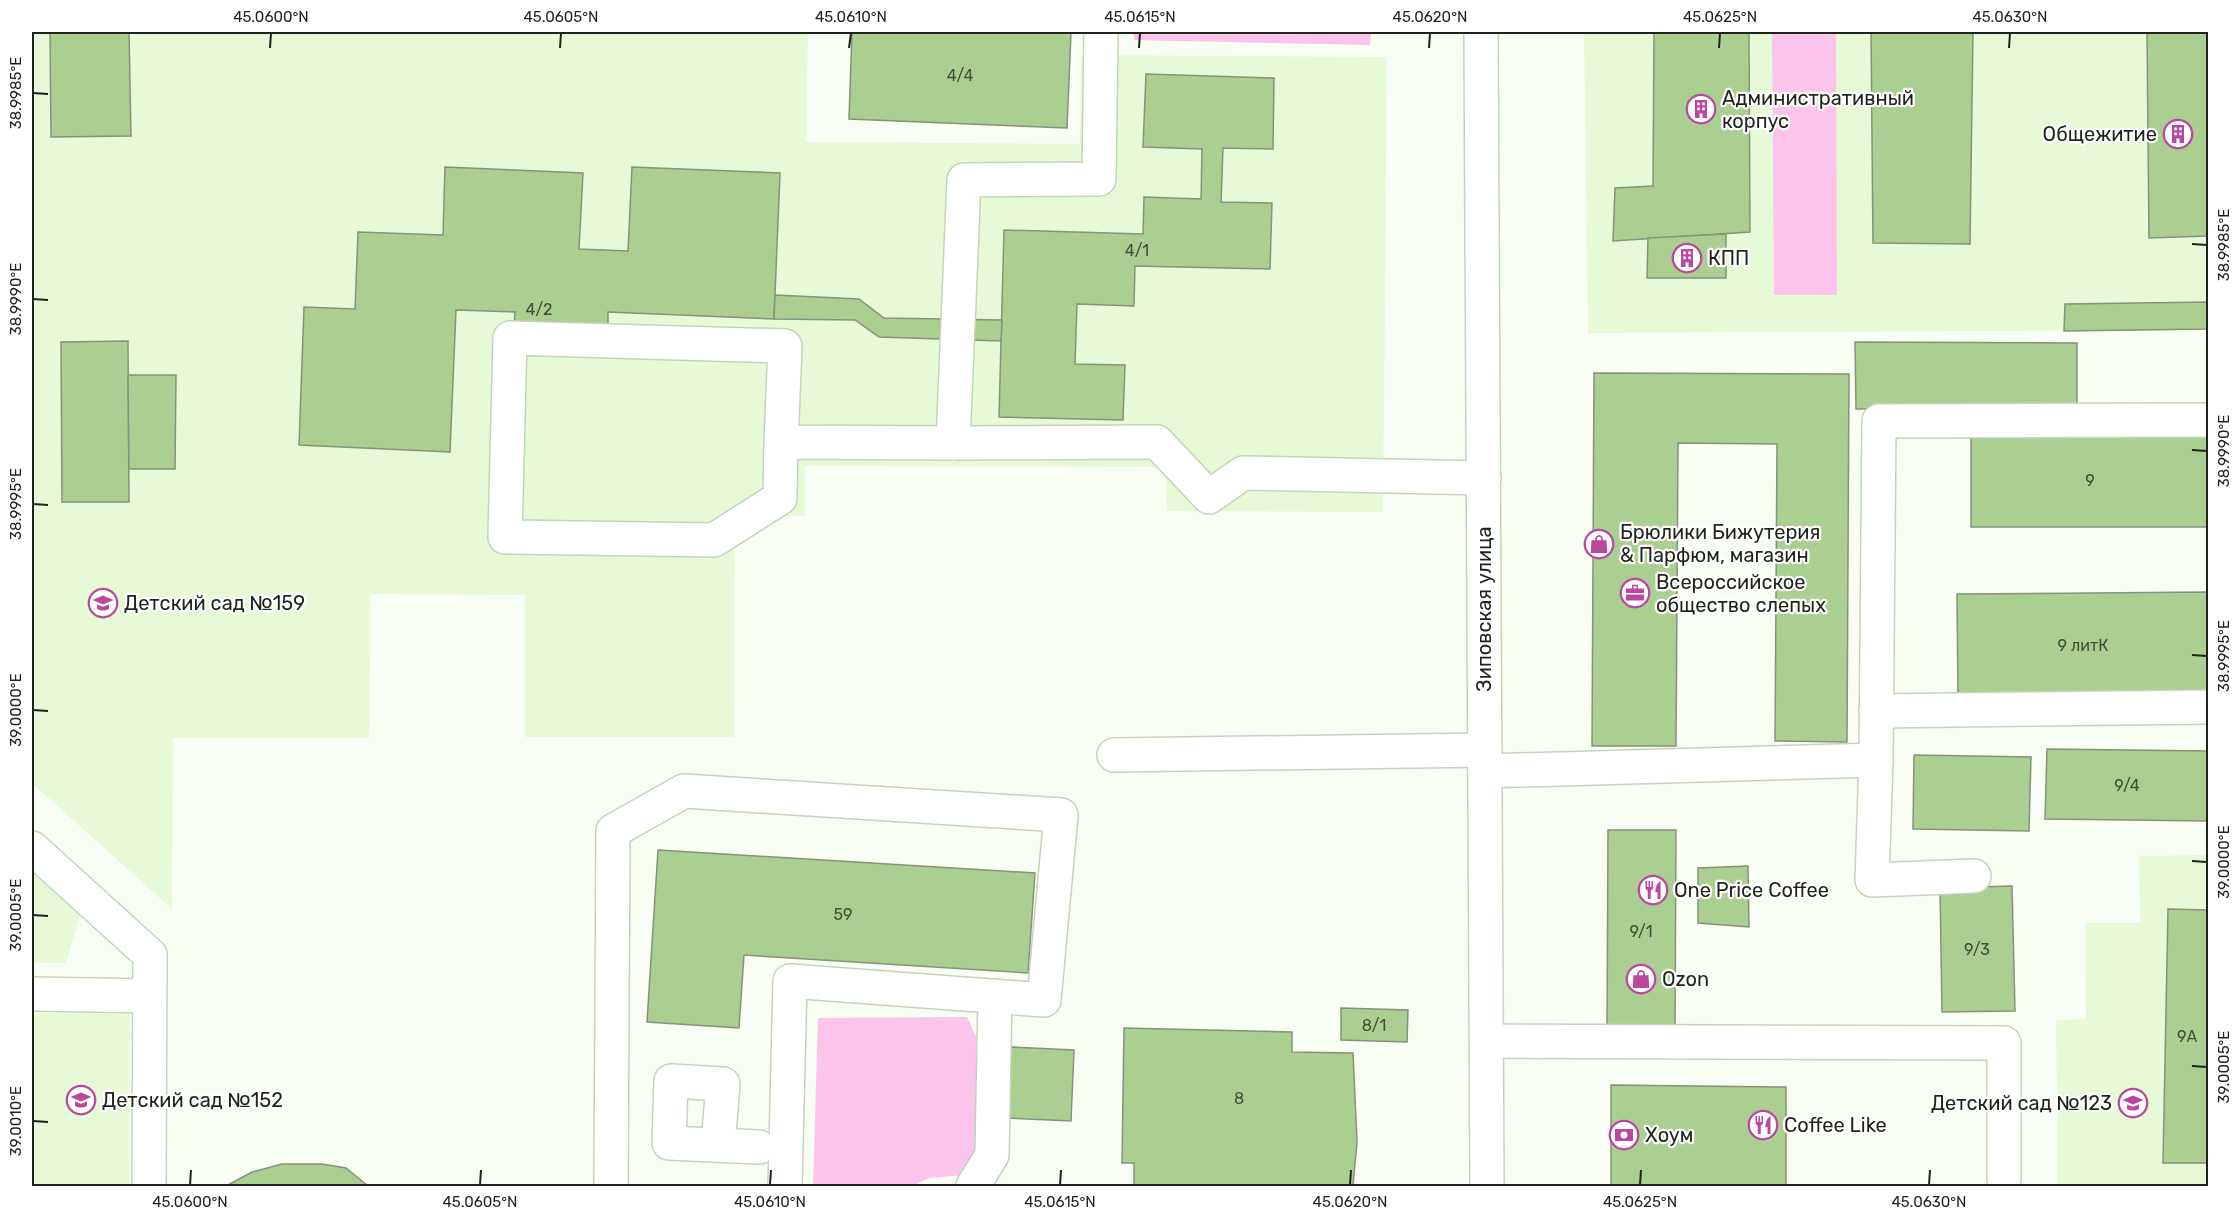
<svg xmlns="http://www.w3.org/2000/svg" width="2240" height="1218" font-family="Rubik,sans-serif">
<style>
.built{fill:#e6fad8}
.green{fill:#fcc4ea}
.building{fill:#abce91;stroke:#85937a;stroke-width:1.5}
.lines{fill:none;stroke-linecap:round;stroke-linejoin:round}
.minor-casing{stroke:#c4d4ba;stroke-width:36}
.minor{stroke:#fff;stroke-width:33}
.ticks{fill:none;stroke:#1e241a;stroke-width:2}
.labels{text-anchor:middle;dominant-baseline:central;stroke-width:4.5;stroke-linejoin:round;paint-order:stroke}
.number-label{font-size:16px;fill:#414e38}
.poi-label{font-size:20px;fill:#1e241a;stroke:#fff;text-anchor:start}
.street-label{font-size:20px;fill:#1e241a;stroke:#fff}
.neatline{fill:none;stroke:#1e241a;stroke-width:2}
.ticks-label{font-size:15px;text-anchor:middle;fill:#1e241a}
</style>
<rect width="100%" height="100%" fill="#f8fef3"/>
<g class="built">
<polygon points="32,32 808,32 806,142 1080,144 1081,55 1387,57 1383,512 1167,511 1166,467 805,466 805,516 735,516 734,737 525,737 525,595 371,594 369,738 173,738 172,909 32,783"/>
<polygon points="1584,32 2208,32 2208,330 1588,333"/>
<polygon points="2208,855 2208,1186 2058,1186 2056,1020 2086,1019 2085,923 2140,923 2139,856"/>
<polygon points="32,872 80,916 66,963 32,963"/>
<polygon points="32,1013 130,1014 129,1186 32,1186"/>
</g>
<g class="green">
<polygon points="1134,32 1371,32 1370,45 1134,40"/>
<polygon points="1772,32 1836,32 1837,295 1774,295"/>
<polygon points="967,1017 977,1039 975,1174 929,1178 912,1186 813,1186 818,1018"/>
</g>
<g class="building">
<polygon points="50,32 129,32 131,136 51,137"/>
<polygon points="852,32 1071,32 1067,128 849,119"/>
<polygon points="1654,32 1749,32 1750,232 1613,241 1615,188 1653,186"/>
<polygon points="1871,32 1973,32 1970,244 1873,243"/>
<polygon points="2147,32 2208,32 2208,236 2149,238"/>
<polygon points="1146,74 1274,78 1273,149 1223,148 1221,202 1272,203 1270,269 1135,266 1134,306 1077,304 1075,364 1125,365 1123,420 999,417 1004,230 1143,234 1144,197 1201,199 1202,149 1143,147"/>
<polygon points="445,167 583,173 579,249 628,251 632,167 780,173 774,319 608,312 608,330 514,326 515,312 456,310 450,452 299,445 304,307 355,309 358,232 443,235"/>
<polygon points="1726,234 1726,278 1647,278 1648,238"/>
<polygon points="775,295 859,299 884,318 1002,320 1001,341 879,337 855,320 774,319"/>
<polygon points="2208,302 2208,329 2064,331 2065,304"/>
<polygon points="128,341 129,502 62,502 61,342"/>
<polygon points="1855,342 2077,343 2077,407 1856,409"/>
<polygon points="1594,373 1849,374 1847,742 1775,741 1777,444 1678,443 1676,746 1592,746"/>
<polygon points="128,375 176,375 175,469 129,469"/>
<rect x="1971" y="434" width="237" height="93"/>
<polygon points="2208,592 2208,696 1958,699 1957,594"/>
<polygon points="2047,749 2208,751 2208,821 2045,819"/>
<polygon points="1914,755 2031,757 2029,831 1913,829"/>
<polygon points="1608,830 1676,830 1675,1032 1607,1031"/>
<polygon points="658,850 1035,873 1028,973 744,955 739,1028 647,1022"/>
<polygon points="1748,866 1749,927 1698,923 1698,868"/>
<polygon points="2012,886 2015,1011 1942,1012 1940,888"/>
<polygon points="2168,909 2208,910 2208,1163 2163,1163"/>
<polygon points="1341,1008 1408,1010 1407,1042 1341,1040"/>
<polygon points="1124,1028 1292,1032 1292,1052 1353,1053 1357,1142 1353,1186 1134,1186 1134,1163 1122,1163"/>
<polygon points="1010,1047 1074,1050 1071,1121 1007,1118"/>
<polygon points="1611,1085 1786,1087 1786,1186 1611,1186"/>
<polygon points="282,1164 322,1164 346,1168 368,1186 226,1186 252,1172"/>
</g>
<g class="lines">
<g class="minor-casing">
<g id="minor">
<polyline points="1101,32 1099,179 964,180 953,443 1157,442 1209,497 1243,473 1484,478"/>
<polyline points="1481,32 1487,1186"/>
<polyline points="781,442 780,498 714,540 505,537 510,338 785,346 781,442 953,443"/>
<polyline points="1876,711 2208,707"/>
<polyline points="1114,755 1485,750"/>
<polyline points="1876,760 1872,880 1974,876"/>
<polyline points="1485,771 1876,760 1879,421 2208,420"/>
<polyline points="32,848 150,955 149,1186"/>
<polyline points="32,994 149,996"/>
<polyline points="1487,1041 2004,1043 2004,1179"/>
<polyline points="718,1145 723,1084 671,1081 669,1143 759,1147"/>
<polyline points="611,1186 613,831 684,791 1061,815 1044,1000 790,981 785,1186"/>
<polyline points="973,1186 992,1155 995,996"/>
</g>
</g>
<use href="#minor" class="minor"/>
</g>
<path class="ticks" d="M270,48L271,33M560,48L561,33M849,48L851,33M1139,48L1140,33M1429,48L1430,33M1719,48L1720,33M2009,48L2010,33M33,93L48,94M2192,244L2207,245M33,299L48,300M2192,450L2207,451M33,504L48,505M2192,655L2207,656M33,710L48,711M2192,861L2207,862M33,915L48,916M2192,1066L2207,1067M33,1121L48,1122M190,1185L191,1170M480,1185L481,1170M770,1185L771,1170M1060,1185L1061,1170M1350,1185L1351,1170M1640,1185L1641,1170M1929,1185L1930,1170"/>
<defs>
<g id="building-ring" transform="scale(1.5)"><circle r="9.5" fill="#fff" stroke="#bb479f" stroke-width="1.5"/><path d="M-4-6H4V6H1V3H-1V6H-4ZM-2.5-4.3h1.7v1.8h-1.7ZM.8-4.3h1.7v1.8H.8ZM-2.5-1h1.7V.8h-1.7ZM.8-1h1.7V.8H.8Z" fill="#bb479f"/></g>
<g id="shop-ring" transform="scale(1.5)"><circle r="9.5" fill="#fff" stroke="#bb479f" stroke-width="1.5"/><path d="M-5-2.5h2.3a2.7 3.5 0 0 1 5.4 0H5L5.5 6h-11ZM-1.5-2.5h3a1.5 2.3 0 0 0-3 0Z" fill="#bb479f"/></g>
<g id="office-ring" transform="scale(1.5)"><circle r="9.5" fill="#fff" stroke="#bb479f" stroke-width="1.5"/><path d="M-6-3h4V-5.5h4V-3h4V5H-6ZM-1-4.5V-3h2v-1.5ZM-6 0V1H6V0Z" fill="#bb479f"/></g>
<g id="school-ring" transform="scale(1.5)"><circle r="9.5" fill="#fff" stroke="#bb479f" stroke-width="1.5"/><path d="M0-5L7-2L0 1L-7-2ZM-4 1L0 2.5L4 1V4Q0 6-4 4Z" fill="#bb479f"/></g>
<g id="restaurant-ring" transform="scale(1.5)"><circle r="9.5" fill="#fff" stroke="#bb479f" stroke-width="1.5"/><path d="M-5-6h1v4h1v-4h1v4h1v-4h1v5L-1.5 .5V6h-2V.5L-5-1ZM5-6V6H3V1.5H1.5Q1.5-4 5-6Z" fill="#bb479f"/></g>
<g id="bank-ring" transform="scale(1.5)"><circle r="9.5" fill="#fff" stroke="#bb479f" stroke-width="1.5"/><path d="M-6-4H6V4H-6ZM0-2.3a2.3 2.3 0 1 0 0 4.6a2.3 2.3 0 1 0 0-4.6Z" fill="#bb479f"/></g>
</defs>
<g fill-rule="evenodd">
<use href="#building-ring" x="1701" y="109"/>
<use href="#building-ring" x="2178" y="134"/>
<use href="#building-ring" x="1687" y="258"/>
<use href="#shop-ring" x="1599" y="544"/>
<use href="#office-ring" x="1635" y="593"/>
<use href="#school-ring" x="103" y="603"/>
<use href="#restaurant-ring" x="1653" y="890"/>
<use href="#shop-ring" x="1641" y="979"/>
<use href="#school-ring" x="81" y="1100"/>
<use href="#school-ring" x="2133" y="1103"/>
<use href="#restaurant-ring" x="1763" y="1125"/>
<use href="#bank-ring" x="1624" y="1135"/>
</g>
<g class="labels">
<g class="number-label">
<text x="960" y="75">4/4</text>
<text x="1137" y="250">4/1</text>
<text x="539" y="309">4/2</text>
<text x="2090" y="480">9</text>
<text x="2083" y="645">9 литК</text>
<text x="2127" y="785">9/4</text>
<text x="843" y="914">59</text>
<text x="1641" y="931">9/1</text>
<text x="1977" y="949">9/3</text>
<text x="1374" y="1025">8/1</text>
<text x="2187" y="1036">9А</text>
<text x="1239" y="1098">8</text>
</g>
<g class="poi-label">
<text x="1722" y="98">Административный<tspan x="1722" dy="23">корпус</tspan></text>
<text x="2157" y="134" text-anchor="end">Общежитие</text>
<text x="1708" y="258">КПП</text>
<text x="1620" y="532">Брюлики Бижутерия<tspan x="1620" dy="23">&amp; Парфюм, магазин</tspan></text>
<text x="1656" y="582">Всероссийское<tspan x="1656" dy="23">общество слепых</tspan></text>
<text x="124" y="603">Детский сад №159</text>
<text x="1674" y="890">One Price Coffee</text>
<text x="1662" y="979">Ozon</text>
<text x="102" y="1100">Детский сад №152</text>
<text x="2112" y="1103" text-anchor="end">Детский сад №123</text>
<text x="1784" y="1125">Coffee Like</text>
<text x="1645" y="1135">Хоум</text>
</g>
<g class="street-label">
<text transform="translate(1484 609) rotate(-90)">Зиповская улица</text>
</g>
</g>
<rect width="2240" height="1218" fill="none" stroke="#ffffff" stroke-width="66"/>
<rect x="33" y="33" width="2174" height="1152" class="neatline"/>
<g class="ticks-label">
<text x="271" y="22">45.0600°N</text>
<text x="561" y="22">45.0605°N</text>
<text x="851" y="22">45.0610°N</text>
<text x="1140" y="22">45.0615°N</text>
<text x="1430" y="22">45.0620°N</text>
<text x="1720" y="22">45.0625°N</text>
<text x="2010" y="22">45.0630°N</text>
<text transform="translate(16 93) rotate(-90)" y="5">38.9985°E</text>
<text transform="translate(2224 245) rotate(-90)" y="5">38.9985°E</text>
<text transform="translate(16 299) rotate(-90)" y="5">38.9990°E</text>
<text transform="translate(2224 451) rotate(-90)" y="5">38.9990°E</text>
<text transform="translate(16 504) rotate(-90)" y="5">38.9995°E</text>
<text transform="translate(2224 656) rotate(-90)" y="5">38.9995°E</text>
<text transform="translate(16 710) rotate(-90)" y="5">39.0000°E</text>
<text transform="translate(2224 862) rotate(-90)" y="5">39.0000°E</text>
<text transform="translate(16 915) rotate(-90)" y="5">39.0005°E</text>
<text transform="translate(2224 1067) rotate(-90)" y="5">39.0005°E</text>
<text transform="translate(16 1121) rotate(-90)" y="5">39.0010°E</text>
<text x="190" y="1207">45.0600°N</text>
<text x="480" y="1207">45.0605°N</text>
<text x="770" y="1207">45.0610°N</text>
<text x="1060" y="1207">45.0615°N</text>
<text x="1350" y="1207">45.0620°N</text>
<text x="1640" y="1207">45.0625°N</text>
<text x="1929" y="1207">45.0630°N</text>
</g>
</svg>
